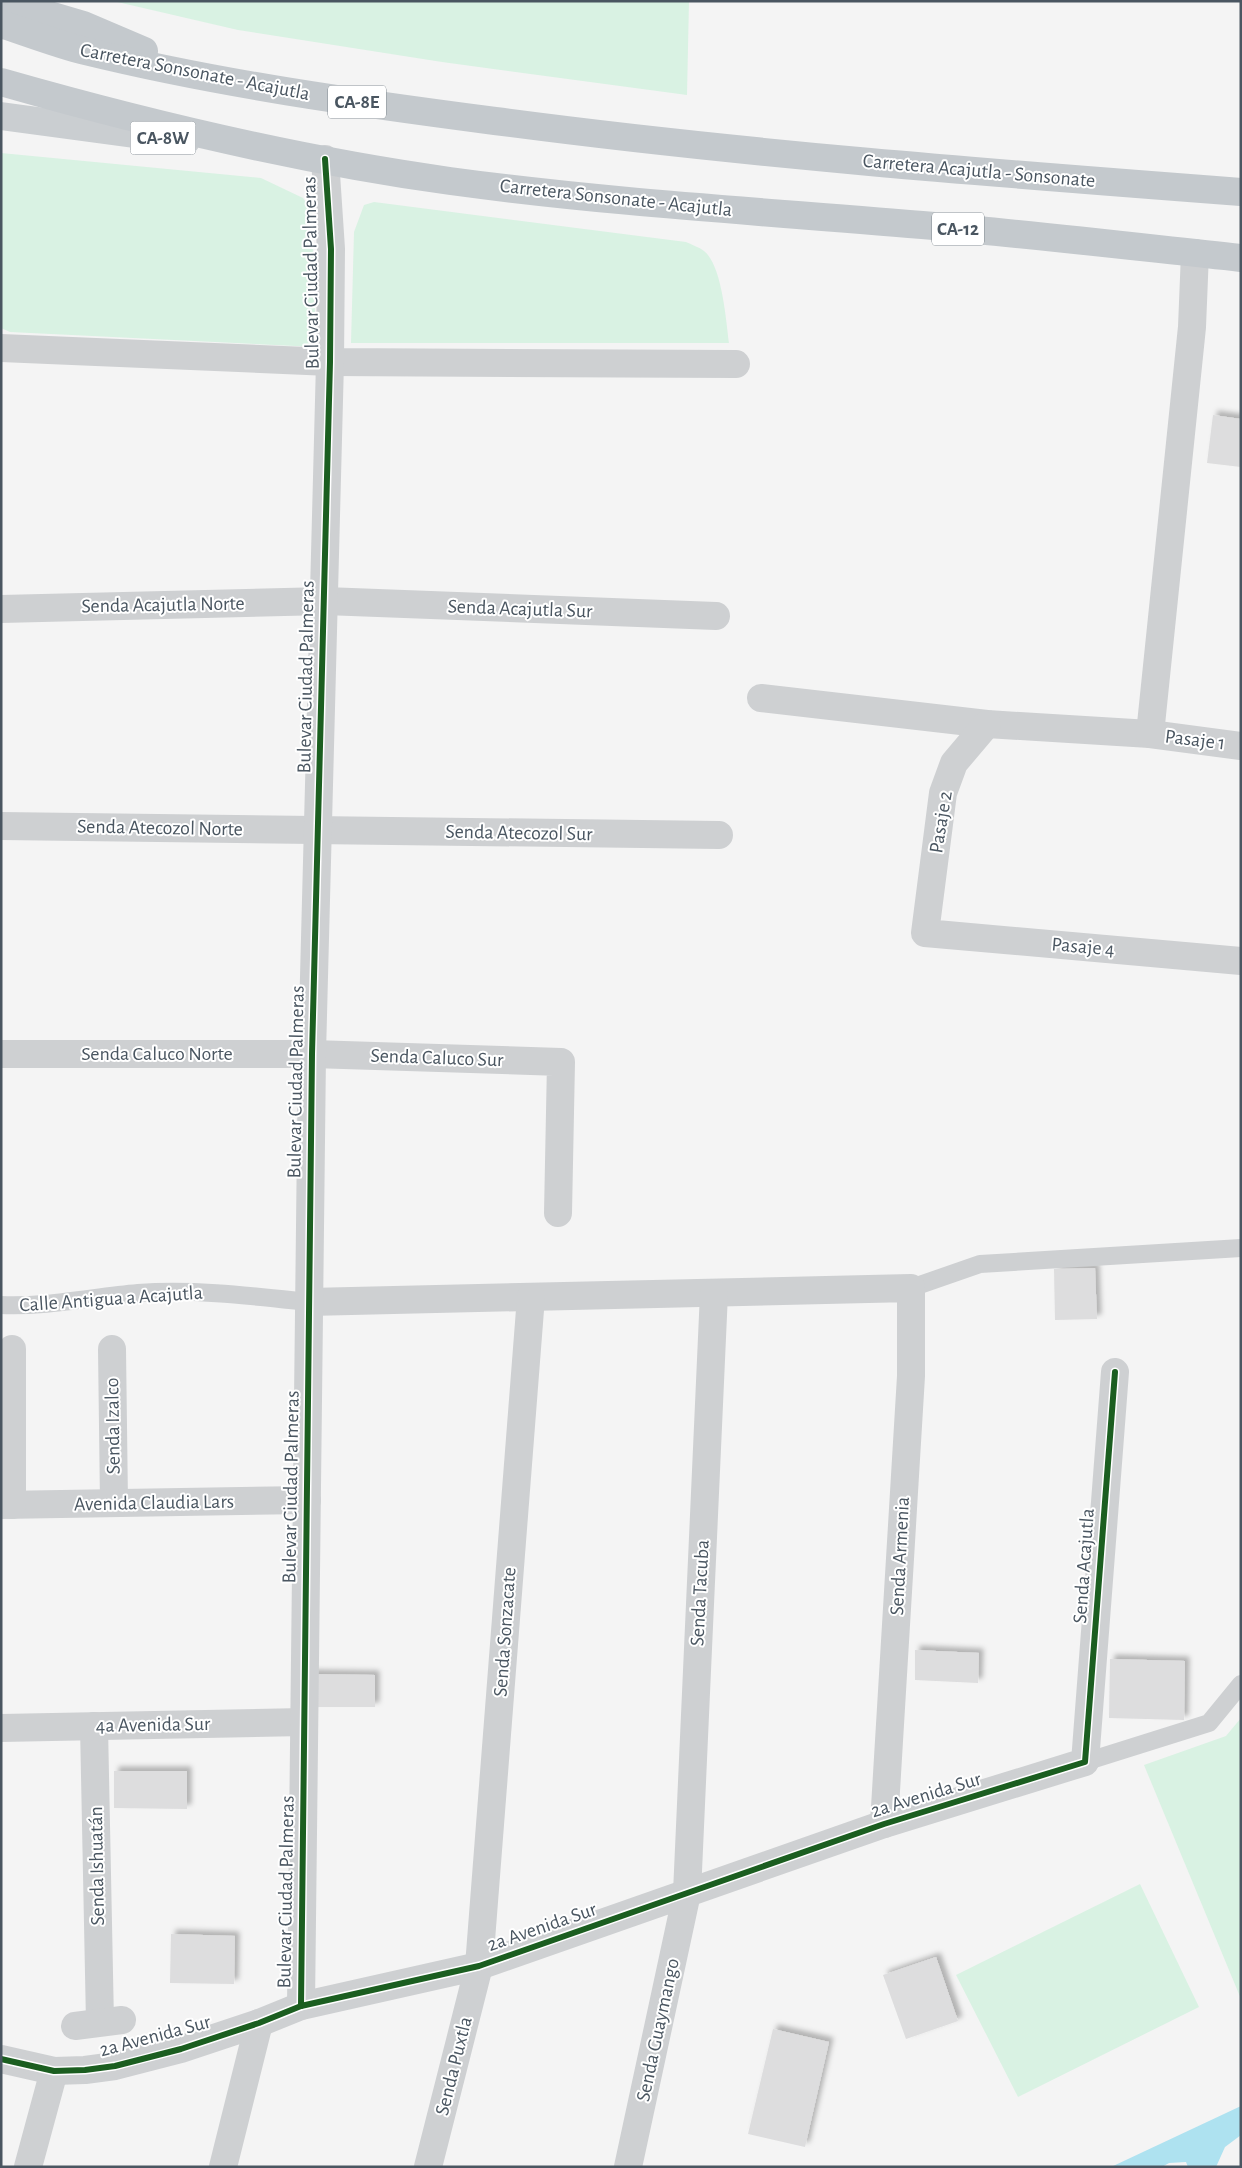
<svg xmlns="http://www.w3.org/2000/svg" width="1242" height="2168" font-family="'Alegreya Sans',sans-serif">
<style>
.green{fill:#d9f2e3}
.water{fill:#aee2f0}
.building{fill:#ddddde;filter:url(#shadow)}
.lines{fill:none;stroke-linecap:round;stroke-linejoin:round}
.service{stroke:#ced0d2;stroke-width:18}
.minor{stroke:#ced0d2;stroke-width:28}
.primary{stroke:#caced1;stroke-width:28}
.trunk{stroke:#c4c9cd;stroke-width:28}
.cycleway-casing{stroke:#fff;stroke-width:9}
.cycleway{stroke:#1b5e20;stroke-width:6}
.labels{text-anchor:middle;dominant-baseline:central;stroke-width:4;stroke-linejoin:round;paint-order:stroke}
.shield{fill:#fff;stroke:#808990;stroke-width:1}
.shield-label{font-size:19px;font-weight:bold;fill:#4a5661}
.street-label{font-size:20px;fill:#4a5661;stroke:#fff}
</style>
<defs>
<filter id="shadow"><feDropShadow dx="4.5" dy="-4.5" stdDeviation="2.5" flood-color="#0004"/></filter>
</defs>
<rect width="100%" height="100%" fill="#f4f4f4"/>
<g class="green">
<polygon points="113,1 689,1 687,95 442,62 238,30"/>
<polygon points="1,153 261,178 303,198 312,212 316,347 10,332 1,328"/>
<path d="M374,202L686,242C692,245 699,247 704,251C722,265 726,320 729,343H351L354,232L364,205Z"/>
<polygon points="1241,1718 1241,1999 1144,1765 1226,1736"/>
<polygon points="1140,1884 1199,2007 1018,2097 956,1975"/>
</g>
<polygon class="water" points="1241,2106 1241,2135 1225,2147 1216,2167 1188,2167 1186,2162 1169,2163 1162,2167 1111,2167"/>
<g class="building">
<polygon points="1213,415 1241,419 1241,467 1207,463"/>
<polygon points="1095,1268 1097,1319 1055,1320 1054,1269"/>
<polygon points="915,1650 979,1653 978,1683 915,1680"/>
<polygon points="1110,1659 1185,1661 1184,1720 1109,1718"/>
<polygon points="309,1674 375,1675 375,1707 309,1707"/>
<polygon points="114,1771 187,1771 187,1809 114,1808"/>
<polygon points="171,1934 235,1936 234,1984 170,1983"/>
<polygon points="936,1957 958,2021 906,2039 883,1975"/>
<polygon points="773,2029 829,2042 805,2147 748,2134"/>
</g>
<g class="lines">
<g class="service">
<polyline points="911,1288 980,1264 1241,1248"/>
<path d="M1,1305C47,1307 92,1297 138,1293C195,1289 252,1296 309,1302"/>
<polyline points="1085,1762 1209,1723 1241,1684"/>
</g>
<g class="minor">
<polyline points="1,348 330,362 736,364"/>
<polyline points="1,609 325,601 716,616"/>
<polyline points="761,698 987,724 1150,734 1241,746"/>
<polyline points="987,724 954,763 943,793 925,933 1241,961"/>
<polyline points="1150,734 1192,327 1195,253"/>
<polyline points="1,826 719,835"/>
<polyline points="1,1054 312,1054 561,1062 558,1213"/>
<polyline points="309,1302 911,1288 911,1376 884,1824"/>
<polyline points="112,1349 114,1503"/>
<polyline points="1,1505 307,1500"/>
<polyline points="12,1505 12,1349"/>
<polyline points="94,1726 100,2022"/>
<polyline points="1,1728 304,1722"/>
<polyline points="301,2006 312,1054 330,362 331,249 325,159"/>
<polyline points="75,2026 122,2020"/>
<polyline points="1,2059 54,2071 85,2070 115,2066 181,2049 259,2023 301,2006 479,1966 884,1824 1085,1762 1115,1372"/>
<polyline points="28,2167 54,2071"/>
<polyline points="223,2167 259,2023"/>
<polyline points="428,2167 479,1966 531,1297"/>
<polyline points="628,2167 687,1893 714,1293"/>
</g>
<polyline class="primary" points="1,116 186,141"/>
<g class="trunk">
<polyline points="2,1 83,25 144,51"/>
<path d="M1,24C29,33 57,44 85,51C220,84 357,103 495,121C743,154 991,173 1241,192"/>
<path d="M1,82C148,124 298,160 450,181C611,203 772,212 934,226C1036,235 1138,247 1241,258"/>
</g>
<g class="cycleway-casing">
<g id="cycleway">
<polyline points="301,2006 312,1054 330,362 331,249 325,159"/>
<polyline points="1,2059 54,2071 85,2070 115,2066 181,2049 259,2023 301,2006 479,1966 884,1824 1085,1762 1115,1372"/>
</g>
</g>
<use href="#cycleway" class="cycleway"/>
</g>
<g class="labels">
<g class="shield">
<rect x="328" y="85.5" width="58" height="33" rx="4"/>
<rect x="130.5" y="121.5" width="65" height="33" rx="4"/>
<rect x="932" y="212.5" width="52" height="33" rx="4"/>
</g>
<g class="shield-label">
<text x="357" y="102">CA-8E</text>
<text x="163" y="138">CA-8W</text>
<text x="958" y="229">CA-12</text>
</g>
<g class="street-label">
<text transform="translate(195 72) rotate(11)">Carretera Sonsonate - Acajutla</text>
<text transform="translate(979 171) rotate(5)">Carretera Acajutla - Sonsonate</text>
<text transform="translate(616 198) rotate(6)">Carretera Sonsonate - Acajutla</text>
<text transform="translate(311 273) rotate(-91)">Bulevar Ciudad Palmeras</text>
<text transform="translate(163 605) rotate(-1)">Senda Acajutla Norte</text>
<text transform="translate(520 609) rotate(2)">Senda Acajutla Sur</text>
<text transform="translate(306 677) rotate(-89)">Bulevar Ciudad Palmeras</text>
<text transform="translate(1195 740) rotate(7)">Pasaje 1</text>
<text transform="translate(941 822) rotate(-81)">Pasaje 2</text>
<text transform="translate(160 828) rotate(1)">Senda Atecozol Norte</text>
<text transform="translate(519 833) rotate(1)">Senda Atecozol Sur</text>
<text transform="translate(1083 947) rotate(5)">Pasaje 4</text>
<text x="157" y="1054">Senda Caluco Norte</text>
<text transform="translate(437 1058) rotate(2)">Senda Caluco Sur</text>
<text transform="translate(296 1082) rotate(-89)">Bulevar Ciudad Palmeras</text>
<text transform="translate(111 1299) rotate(-4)">Calle Antigua a Acajutla</text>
<text transform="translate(113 1426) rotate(-91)">Senda Izalco</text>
<text transform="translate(291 1487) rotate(-89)">Bulevar Ciudad Palmeras</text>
<text transform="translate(154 1503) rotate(-1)">Avenida Claudia Lars</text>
<text transform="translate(900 1556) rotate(-87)">Senda Armenia</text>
<text transform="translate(1084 1566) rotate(-86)">Senda Acajutla</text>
<text transform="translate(700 1593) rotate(-87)">Senda Tacuba</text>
<text transform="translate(505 1632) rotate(-86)">Senda Sonzacate</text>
<text transform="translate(153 1725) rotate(-1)">4a Avenida Sur</text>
<text transform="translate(926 1795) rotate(-17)">2a Avenida Sur</text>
<text transform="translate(97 1866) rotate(-91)">Senda Ishuatán</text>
<text transform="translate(286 1892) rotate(-89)">Bulevar Ciudad Palmeras</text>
<text transform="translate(542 1927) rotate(-19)">2a Avenida Sur</text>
<text transform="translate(658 2030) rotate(-78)">Senda Guaymango</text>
<text transform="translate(155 2036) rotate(-15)">2a Avenida Sur</text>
<text transform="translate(454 2066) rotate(-76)">Senda Puxtla</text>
</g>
</g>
<rect width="1242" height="2168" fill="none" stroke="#4a5661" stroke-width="5"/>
</svg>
